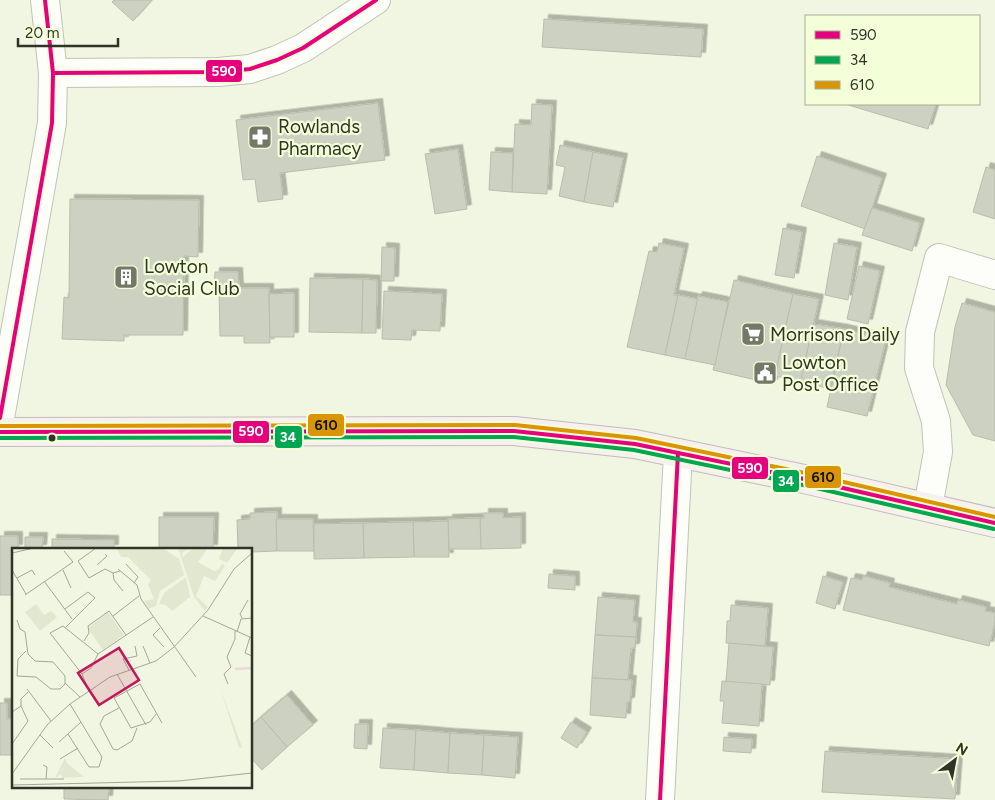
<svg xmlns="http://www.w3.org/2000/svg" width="995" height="800" font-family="Figtree,sans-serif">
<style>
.building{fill:#cdd1c1;stroke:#b8bdad;filter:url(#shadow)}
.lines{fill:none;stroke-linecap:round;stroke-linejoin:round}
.street-casing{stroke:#bfc4b3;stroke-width:30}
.primary-casing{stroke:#c5bbb9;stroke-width:30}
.street{stroke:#fdfefa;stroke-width:28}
.primary{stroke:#f6f0f1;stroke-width:28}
.bus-1-casing{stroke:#f4fed9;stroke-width:8}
.bus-2-casing{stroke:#f4fed9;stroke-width:8}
.bus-3-casing{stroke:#f4fed9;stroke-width:8}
.bus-1{stroke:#e5007d;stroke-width:4}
.bus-2{stroke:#00a651;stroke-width:4}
.bus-3{stroke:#d99506;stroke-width:4}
.bus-dot{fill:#303426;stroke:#f4fed9;stroke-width:2}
.labels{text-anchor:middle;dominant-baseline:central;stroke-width:4.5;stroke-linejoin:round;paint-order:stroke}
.poi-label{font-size:19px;fill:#303426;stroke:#f4fed9;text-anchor:start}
.inset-river{fill:none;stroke:#ecd6df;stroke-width:2.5}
.inset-road{fill:none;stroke:#a3a896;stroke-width:1}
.view{fill:#c2185b;fill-opacity:0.15;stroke:#c2185b;stroke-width:2.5}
.inset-edge{fill:none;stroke:#303426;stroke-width:2.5}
.line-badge{stroke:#f4fed9;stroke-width:2}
.badge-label{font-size:14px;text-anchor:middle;font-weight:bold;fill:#fff}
.pale-badge-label{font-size:14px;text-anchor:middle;font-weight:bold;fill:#111}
</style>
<defs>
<filter id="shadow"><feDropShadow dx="4.5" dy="-4.5" stdDeviation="0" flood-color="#0004"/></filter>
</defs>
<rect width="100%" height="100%" fill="#f0f6e1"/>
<g class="building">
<polygon points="114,0 152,0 133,21 112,2"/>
<polygon points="544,19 703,29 701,57 542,47"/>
<polygon points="378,103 385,160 280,173 283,199 258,202 255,179 243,180 236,120"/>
<polygon points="532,104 552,105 547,194 512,192 515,124 531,125"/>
<polygon points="845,104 936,104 928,129"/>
<polygon points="560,145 593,152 584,202 559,196 565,167 556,165"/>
<polygon points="458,149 467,209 435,214 425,154"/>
<polygon points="491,152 513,153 512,192 489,190"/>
<polygon points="593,152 623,158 613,207 584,202"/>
<polygon points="817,156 882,178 865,229 801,206"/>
<polygon points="986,167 995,170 995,219 973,212"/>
<polygon points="70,199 199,200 198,257 184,256 183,335 124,335 124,341 62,339 64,297 69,298"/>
<polygon points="872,208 920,223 912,251 862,235"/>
<polygon points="783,228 802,232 794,278 775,275"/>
<polygon points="659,243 684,248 674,295 678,295 665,355 627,347 649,251 657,252"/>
<polygon points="834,243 857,247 848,300 825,295"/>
<polygon points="382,247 395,248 394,281 381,281"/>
<polygon points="859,266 880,271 868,324 847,319"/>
<polygon points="215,272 238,272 239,288 269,288 270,343 244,343 244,336 220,336 219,289 214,289"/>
<polygon points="310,278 363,279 362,333 309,332"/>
<polygon points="363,279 377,280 376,333 362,333"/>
<polygon points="734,280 793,294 773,384 713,370"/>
<polygon points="384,291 442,294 440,331 412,330 411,340 382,339"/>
<polygon points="294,293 294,337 270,337 269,294"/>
<polygon points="793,294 819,299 801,381 775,376"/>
<polygon points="678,295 698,299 685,359 665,355"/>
<polygon points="698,296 728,302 715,365 685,359"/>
<polygon points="962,303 995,312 995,441 973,435 946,385 955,327"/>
<polygon points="813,324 844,329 830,389 801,381"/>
<polygon points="844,329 886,339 867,416 827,407"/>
<polygon points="277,512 277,551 251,552 251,549 238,549 237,520 250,519 250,513"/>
<polygon points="484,513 503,513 503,518 521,517 521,548 481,549 480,518 484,518"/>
<polygon points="159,517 214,517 213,549 159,549"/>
<polygon points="480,518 481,549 449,549 448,519"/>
<polygon points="276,519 313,519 314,551 277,551"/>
<polygon points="448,521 449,557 414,557 413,522"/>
<polygon points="413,522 414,557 364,558 363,523"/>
<polygon points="363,523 364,558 314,559 314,524"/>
<polygon points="0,536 18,536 18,549 14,549 14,595 0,595"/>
<polygon points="25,537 43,537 42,549 25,549"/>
<polygon points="52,539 114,540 114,549 52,549"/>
<polygon points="549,574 575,576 575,590 548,588"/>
<polygon points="823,576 843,582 835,609 816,603"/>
<polygon points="863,576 890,583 889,587 957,604 958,600 986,607 985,611 995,613 995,623 989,646 843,610 851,578 862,580"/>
<polygon points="598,597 635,600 633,622 637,622 636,637 595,635"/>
<polygon points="731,605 768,608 765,646 726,643 727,621 730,621"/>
<polygon points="595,635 636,637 635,648 631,648 628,680 592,678"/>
<polygon points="729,643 773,647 770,685 726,682"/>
<polygon points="592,678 632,680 630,702 627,702 626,718 590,715"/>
<polygon points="722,681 762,684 759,726 722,723 724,701 720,701"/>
<polygon points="287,695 313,725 287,747 261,717"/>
<polygon points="0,703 7,703 7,719 14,719 14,755 0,755"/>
<polygon points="261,717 287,747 262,770 251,758 251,726"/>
<polygon points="571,722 587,732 577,748 561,738"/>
<polygon points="355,724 368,724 367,749 354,748"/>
<polygon points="383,728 416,730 414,770 380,768"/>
<polygon points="416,730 450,733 448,773 414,770"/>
<polygon points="450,733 484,735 482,775 448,773"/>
<polygon points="484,735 518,737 515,778 482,775"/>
<polygon points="724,737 752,739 751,753 723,751"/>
<polygon points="825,751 958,759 955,799 822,792"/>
<polygon points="64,786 109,786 108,800 64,799"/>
</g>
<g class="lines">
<g class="street-casing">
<g id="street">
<polyline points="53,73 218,72 250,69 277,60 303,48 376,0"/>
<polyline points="0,418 52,123 53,73 45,0"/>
<polyline points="928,507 938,452 936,421 919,368 920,332 939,258 995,275"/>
<polyline points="660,800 678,453"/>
</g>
</g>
<g class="primary-casing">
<polyline id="primary" points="0,432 514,431 635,444 804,479 995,523"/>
</g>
<use href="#street" class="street"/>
<use href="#primary" class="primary"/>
<g class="bus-1-casing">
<g id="bus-1">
<polyline points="53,73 218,72 250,69 277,60 303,48 376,0"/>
<polyline points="0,418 52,123 53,73 45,0"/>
<polyline points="0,432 514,431 635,444 804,479 995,523"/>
<polyline points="660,800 678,453"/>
</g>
</g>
<g class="bus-2-casing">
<polyline id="bus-2" points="0,438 514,437 634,450 803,485 994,529"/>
</g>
<g class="bus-3-casing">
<polyline id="bus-3" points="0,426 515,425 636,438 805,473 995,517"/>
</g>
<use href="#bus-1" class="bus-1"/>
<use href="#bus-2" class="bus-2"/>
<use href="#bus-3" class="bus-3"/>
</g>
<defs>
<g id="pharmacy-square" transform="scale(1.25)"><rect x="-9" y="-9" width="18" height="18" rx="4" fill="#737867" stroke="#f4fed9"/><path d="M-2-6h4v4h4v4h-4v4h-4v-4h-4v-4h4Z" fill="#fff"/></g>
<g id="building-square" transform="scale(1.25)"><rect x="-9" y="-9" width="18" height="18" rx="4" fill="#737867" stroke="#f4fed9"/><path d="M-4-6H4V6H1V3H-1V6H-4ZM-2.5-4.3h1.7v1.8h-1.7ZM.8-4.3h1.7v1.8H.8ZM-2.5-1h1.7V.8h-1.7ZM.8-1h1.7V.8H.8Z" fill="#fff"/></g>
<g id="supermarket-square" transform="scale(1.25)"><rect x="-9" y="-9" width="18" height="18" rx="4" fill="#737867" stroke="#f4fed9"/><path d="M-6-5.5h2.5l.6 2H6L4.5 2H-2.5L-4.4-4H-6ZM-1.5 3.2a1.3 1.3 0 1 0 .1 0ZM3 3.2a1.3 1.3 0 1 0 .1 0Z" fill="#fff"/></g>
<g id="civic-square" transform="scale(1.25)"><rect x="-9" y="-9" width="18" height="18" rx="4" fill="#737867" stroke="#f4fed9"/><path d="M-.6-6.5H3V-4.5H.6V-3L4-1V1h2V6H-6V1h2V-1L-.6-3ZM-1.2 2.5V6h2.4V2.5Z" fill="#fff"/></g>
</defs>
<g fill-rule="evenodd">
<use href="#pharmacy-square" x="260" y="137"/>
<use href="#building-square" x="126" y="277"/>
<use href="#supermarket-square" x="753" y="334"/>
<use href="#civic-square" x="765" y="373"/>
</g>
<circle class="bus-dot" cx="52" cy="438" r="4.5"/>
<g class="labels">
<g class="poi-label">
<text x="278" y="126">Rowlands<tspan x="278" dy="22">Pharmacy</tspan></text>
<text x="144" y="266">Lowton<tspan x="144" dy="22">Social Club</tspan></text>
<text x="770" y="334">Morrisons Daily</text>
<text x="782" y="362">Lowton<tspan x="782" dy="22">Post Office</tspan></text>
</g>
</g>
<g transform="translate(12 548)">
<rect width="240" height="240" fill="#f0f6e1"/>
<path d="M105,0H151L167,11L172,27L148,43L144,58L137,61L132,53L142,51L136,36L139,32L116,9H109ZM166,0H178L170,5L171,9L181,0H196L186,14L202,23L206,22L210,16L213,18L203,33L192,28L184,48L196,59L193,63L182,49ZM211,0L225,1L215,15L207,11ZM174,29L178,49L160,63L154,57L147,56L152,45ZM24,56L32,67L39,63L45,69L28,83L13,64ZM96,64L112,87L91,102L76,80ZM209,142L230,199L227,200ZM53,210L55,215L72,229L50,230L49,226L43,230Z" fill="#e2e8d0"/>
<path class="inset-river" d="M223,121L240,120"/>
<path class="inset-road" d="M84,0L66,13L77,30L93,21L101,25L108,23M0,5L22,0M114,16L126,29L122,35M85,17L95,8L93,6M106,21L125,37L129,51L184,129M0,22L14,46M51,22L59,40M101,25L102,32L111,43M5,30L20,22L23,27M32,33L60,71M13,47L61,14L52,3M53,61L76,44L83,50L53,80M101,68L127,48M191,68L240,90M230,70L228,66L236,52M5,72L8,81L13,84M148,80L141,87L152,99M13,84L16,106L23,113L41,114L53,128V136M225,84L229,71L240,70M238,89L233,105L240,108M72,93L77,85L76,78L97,63L114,87M131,98L138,115M14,103L6,111L5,128L24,129L39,141H48L53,136M117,122L111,111L125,108L123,98M70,126L79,120L86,106L141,69M105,126L134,177M53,135L68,149M216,136L212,126L219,119L215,109L223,91V83M15,141L39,173M77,143L70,126L38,85L51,78L86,106M107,160L92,168L88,176L101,201L105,202L120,193L125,180M0,164L9,158V151L16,144M144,166L138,174L119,180L102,150L128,136L150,175M56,186L77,219H87L90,209L58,156M28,187L41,200M47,194L69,174M0,196L16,173L9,158M48,211L66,200M31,217L35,219L34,231M0,226L35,177L58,156L98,129L144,113L162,99L196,62L222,21L240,5M8,231H52M0,237L167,233L240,225"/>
<path class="view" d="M107,100L127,132L87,157L66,125Z"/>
<rect width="240" height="240" class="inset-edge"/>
</g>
<g class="line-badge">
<rect x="205" y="59" width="38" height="24" rx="5" fill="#e5007d"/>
<rect x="307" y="413" width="38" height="24" rx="5" fill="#d99506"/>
<rect x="232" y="420" width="38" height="24" rx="5" fill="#e5007d"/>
<rect x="274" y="425" width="29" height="24" rx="5" fill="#00a651"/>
<rect x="731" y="456" width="38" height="24" rx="5" fill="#e5007d"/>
<rect x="804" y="465" width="38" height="24" rx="5" fill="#d99506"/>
<rect x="772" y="469" width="28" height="24" rx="5" fill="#00a651"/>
</g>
<g class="badge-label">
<text x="224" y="76">590</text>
<text x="251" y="436">590</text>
<text x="288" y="442">34</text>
<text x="750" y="473">590</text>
<text x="786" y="486">34</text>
</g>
<g class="pale-badge-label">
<text x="326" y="430">610</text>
<text x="823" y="482">610</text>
</g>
<rect x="805" y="15" width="175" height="90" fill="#f4fed9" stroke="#a6ad91"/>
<rect x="815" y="31" width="25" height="8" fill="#e5007d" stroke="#a6ad91"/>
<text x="850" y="40" font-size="15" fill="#303426">590</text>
<rect x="815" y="56" width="25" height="8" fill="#00a651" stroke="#a6ad91"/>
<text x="850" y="65" font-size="15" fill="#303426">34</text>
<rect x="815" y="81" width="25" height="8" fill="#d99506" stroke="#a6ad91"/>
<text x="850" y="90" font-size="15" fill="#303426">610</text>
<g transform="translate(955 760) rotate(32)" stroke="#f4fed9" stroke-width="4" paint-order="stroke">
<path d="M0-4L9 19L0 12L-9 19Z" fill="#303426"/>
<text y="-8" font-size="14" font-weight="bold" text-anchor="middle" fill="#303426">N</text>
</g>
<path d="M18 38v8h100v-8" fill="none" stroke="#303426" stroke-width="2.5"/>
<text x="25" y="38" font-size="15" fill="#303426" stroke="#f4fed9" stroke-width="4" paint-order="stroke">20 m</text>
</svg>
